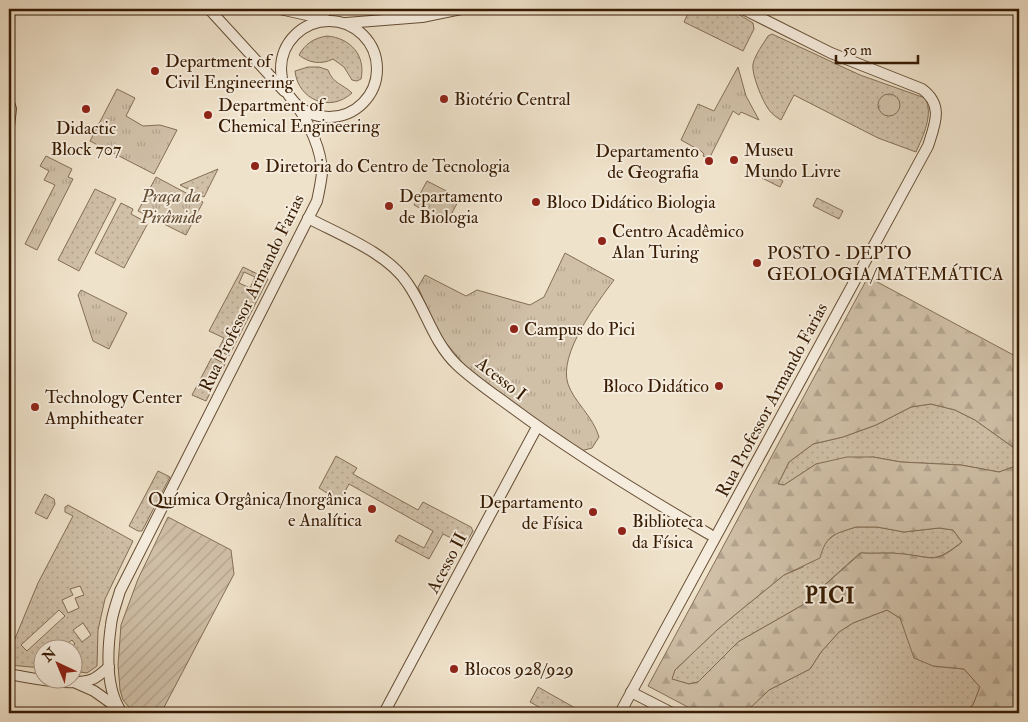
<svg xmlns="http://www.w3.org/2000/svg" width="1028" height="722" font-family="'IM FELL Double Pica',serif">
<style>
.grass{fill:url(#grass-dots);stroke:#846e55;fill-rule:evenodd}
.forest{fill:url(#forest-firs);stroke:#846e55;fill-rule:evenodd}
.park{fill:url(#park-tufts);stroke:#846e55}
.garden{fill:url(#garden-furrows);stroke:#846e55}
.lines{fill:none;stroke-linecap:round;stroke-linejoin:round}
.street-casing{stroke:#654d34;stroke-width:12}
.street{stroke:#f5ecdd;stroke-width:10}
.poi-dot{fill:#8f2418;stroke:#f5ecdd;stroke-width:2}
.labels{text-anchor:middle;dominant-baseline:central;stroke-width:4;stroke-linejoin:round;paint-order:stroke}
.poi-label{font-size:18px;fill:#371b02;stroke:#f5ecdd;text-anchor:start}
.park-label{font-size:18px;font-style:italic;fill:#654d34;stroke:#f5ecdd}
.street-label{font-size:18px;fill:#371b02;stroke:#f5ecdd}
.district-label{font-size:22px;font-weight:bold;letter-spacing:1px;fill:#371b02;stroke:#f5ecdd}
</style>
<defs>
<pattern id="grass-dots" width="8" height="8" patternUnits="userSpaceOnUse" patternTransform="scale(1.25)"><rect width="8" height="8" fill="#d0c0a8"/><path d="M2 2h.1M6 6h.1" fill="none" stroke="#b3a48f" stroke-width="1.8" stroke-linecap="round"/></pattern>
<pattern id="forest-firs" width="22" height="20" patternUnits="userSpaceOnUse" patternTransform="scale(1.25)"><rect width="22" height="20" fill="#d0c0a8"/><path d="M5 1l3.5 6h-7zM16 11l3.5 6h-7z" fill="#b3a48f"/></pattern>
<pattern id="park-tufts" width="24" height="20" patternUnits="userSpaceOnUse" patternTransform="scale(1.25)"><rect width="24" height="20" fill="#d0c0a8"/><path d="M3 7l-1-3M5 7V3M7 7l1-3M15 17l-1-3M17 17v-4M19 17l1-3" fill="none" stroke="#b3a48f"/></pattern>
<pattern id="garden-furrows" width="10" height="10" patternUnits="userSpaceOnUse" patternTransform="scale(1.25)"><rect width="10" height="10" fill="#d0c0a8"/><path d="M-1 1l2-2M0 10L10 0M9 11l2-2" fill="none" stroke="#b3a48f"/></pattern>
</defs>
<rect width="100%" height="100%" fill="#efe2ca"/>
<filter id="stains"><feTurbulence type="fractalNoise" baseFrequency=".004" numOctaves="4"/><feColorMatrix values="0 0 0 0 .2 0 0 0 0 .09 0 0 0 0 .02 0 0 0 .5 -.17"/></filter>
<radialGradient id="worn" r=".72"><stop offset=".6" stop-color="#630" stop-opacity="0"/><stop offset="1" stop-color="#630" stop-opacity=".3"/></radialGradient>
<g class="grass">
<polygon points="690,9 730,9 753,23 754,29 743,51 684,22"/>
<path d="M772,34L860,75L925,98C934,114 923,136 916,152L878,138L794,95L781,120C776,117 772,114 769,110C763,102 751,74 753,64C755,55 763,44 768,36Z"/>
<path d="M327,36C351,38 366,56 361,79L357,81L352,80L344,67L333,59C321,65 309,63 299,55C305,44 314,38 327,36Z"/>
<path d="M308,67H319L328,70C333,84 343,84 352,93C330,113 298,100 295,71Z"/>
<polygon points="758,167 783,181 780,187 754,174"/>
<polygon points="218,169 204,197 180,185"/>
<polygon points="95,189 116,199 79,271 58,260"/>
<polygon points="817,198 843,211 839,219 813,206"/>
<polygon points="121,203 133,209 131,214 148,223 124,268 95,253"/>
<path d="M243,267L268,279L229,356L218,350L224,338L209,331ZM244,272L255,277L250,288L239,283Z"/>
<polygon points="212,357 225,364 206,401 192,395"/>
<polygon points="931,404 955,410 975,420 1017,450 1019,465 999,472 961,465 901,462 873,457 816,464 784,485 778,484 789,462 813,444 843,437 876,425 911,407"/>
<polygon points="336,456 357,468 353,474 418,510 423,502 471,527 473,531 465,545 443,534 429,559 395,541 399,535 424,548 433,531 349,484 340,501 319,488"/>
<polygon points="158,471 170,477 142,531 138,531 129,526"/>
<polygon points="45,494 54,499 55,504 47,519 35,513"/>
<path d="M68,505L133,541L105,599L98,630L97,666L87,673L73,671V653L76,651L72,646L75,644L72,640L61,649L42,650V668L9,665V653L38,583L73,516L65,512V507ZM80,586L84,595L75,598L79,608L68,613L62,600L73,595L70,589ZM59,610L65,616L27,651L21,645ZM83,623L91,635L82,642L73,630Z"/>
<path d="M856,527H877L904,532L939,528L953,530L962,542C934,563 936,558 904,554C890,552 875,554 860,553L801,606L738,642L698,682L689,684L671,679L675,670L717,630L742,609L784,575L803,567L824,543L837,533Z"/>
<polygon points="887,610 900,618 907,634 933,666 964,669 980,687 973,705 962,713 751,713 746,711 769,690 810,669 821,652 839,632 853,623"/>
<polygon points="538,687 584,713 572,713 566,710 564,713 546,713 546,711 530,702"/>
</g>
<path class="forest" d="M868,277L1019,358V713H962L973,705L980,687L964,669L933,666L914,658L900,618L887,610L853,623L839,632L821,652L810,669L769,690L747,711L751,713H699L648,686ZM931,404L955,410L975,420L1017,450L1019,465L999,472L961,465L901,462L873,457H847L816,464L784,485L778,484L789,462L813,444L843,437L876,425L911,407ZM856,527H877L904,532L939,528L953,530L962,542C935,564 935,558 904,554C890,552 875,554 861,553L801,606L738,642L698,682L689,684L672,679L675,670L717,630L742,609L784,575L820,558C826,535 834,534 856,527Z"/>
<g class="park">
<polygon points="738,67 746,96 759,120 741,112 739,115 733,111 709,159 703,156 704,154 701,151 681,140 698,104 714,111"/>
<polygon points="117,89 135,98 126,116 143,126 160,125 177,130 154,174 90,141"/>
<circle cx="889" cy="105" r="11"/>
<polygon points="46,156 72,169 68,177 73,179 37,250 25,244 55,185 44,180 49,171 40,166"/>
<polygon points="156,177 203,202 186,235 138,211"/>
<polygon points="427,181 460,198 447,222 414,205"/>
<path d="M565,253L614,280C597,303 558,354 568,384C574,402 593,416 599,437L592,448L581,451L515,405L467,368L446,343L434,324L418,287L425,275L466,296L477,290L530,305L544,297Z"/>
<polygon points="81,290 127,313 109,349 93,341 78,295"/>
</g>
<polygon class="garden" points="168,517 231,550 234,574 161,713 134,713 123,700 120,690 118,665 121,625 138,579"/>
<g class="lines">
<g class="street-casing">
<g id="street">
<polyline points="209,9 284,91"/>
<polyline points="280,9 325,19"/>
<circle cx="329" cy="69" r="48"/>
<polyline points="346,23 422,17 461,9"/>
<polyline points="9,103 11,109 9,126"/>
<path d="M308,218C340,235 388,253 408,284C426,310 433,342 457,365C474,381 495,395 514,409C576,455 642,495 709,534"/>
<path d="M9,674C30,678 74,687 93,679C99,676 104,671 109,667"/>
<polyline points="76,683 94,691 118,708"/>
<polyline points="631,692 672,713"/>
<path d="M122,713C106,690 107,653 111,625C112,614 117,602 120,591L317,201C319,192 321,182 322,173C322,151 309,123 297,106"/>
<polyline points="384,713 537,427"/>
<path d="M620,713L928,146C935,124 944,105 922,89L831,53L743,9"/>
</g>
</g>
<use href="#street" class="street"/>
</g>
<g class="poi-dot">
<circle cx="155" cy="71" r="5"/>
<circle cx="444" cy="99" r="5"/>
<circle cx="86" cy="109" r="5"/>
<circle cx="208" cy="115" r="5"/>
<circle cx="734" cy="160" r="5"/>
<circle cx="709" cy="161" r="5"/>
<circle cx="255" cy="166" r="5"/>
<circle cx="536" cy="202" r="5"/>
<circle cx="389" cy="206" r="5"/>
<circle cx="602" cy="241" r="5"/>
<circle cx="757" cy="263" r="5"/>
<circle cx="514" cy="329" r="5"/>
<circle cx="719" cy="386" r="5"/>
<circle cx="35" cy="407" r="5"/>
<circle cx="372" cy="509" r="5"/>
<circle cx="593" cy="512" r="5"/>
<circle cx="622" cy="531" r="5"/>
<circle cx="454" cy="669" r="5"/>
</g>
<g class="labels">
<g class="poi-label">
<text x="165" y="61">Department of<tspan x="165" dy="21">Civil Engineering</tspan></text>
<text x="454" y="99">Biotério Central</text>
<text x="218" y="105">Department of<tspan x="218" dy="21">Chemical Engineering</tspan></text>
<text x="86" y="128" text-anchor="middle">Didactic<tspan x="86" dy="21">Block 707</tspan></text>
<text x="744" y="150">Museu<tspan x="744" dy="21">Mundo Livre</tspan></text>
<text x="699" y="151" text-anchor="end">Departamento<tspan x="699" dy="21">de Geografia</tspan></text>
<text x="265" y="166">Diretoria do Centro de Tecnologia</text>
<text x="399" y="196">Departamento<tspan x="399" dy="21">de Biologia</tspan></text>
<text x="546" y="202">Bloco Didático Biologia</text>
<text x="612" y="231">Centro Acadêmico<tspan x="612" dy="21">Alan Turing</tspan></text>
<text x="767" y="253">POSTO - DEPTO<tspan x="767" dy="21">GEOLOGIA/MATEMÁTICA</tspan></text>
<text x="524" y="329">Campus do Pici</text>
<text x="709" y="386" text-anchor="end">Bloco Didático</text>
<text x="45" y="397">Technology Center<tspan x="45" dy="21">Amphitheater</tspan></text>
<text x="362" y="499" text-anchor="end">Química Orgânica/Inorgânica<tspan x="362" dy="21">e Analítica</tspan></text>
<text x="583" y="502" text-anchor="end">Departamento<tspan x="583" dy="21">de Física</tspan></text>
<text x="632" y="521">Biblioteca<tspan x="632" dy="21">da Física</tspan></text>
<text x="464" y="669">Blocos 928/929</text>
</g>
<g class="park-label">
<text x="171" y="196">Praça da<tspan x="171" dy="21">Pirâmide</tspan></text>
</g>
<g class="street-label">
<text transform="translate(252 293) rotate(-64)">Rua Professor Armando Farias</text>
<text transform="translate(501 379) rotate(38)">Acesso I</text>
<text transform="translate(772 400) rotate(-62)">Rua Professor Armando Farias</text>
<text transform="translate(447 563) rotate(-62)">Acesso II</text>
</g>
<g class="district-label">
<text x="830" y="596">PICI</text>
</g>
</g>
<rect width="1028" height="722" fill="none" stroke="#efe2ca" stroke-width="30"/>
<rect x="10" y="10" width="1008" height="702" fill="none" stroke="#371b02" stroke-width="2.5"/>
<rect x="15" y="15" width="998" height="692" fill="none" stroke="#371b02"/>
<g transform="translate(58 664) rotate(316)"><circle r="24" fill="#f5ecdd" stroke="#a99885"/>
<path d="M0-4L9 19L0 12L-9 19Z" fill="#8f2418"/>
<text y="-8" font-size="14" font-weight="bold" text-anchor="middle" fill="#371b02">N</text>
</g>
<path d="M836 55v8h82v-8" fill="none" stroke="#371b02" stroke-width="2.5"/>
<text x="843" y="55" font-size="15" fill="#371b02" stroke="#f5ecdd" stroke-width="4" paint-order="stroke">50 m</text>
<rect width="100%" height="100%" filter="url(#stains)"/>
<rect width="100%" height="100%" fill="url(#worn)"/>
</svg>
